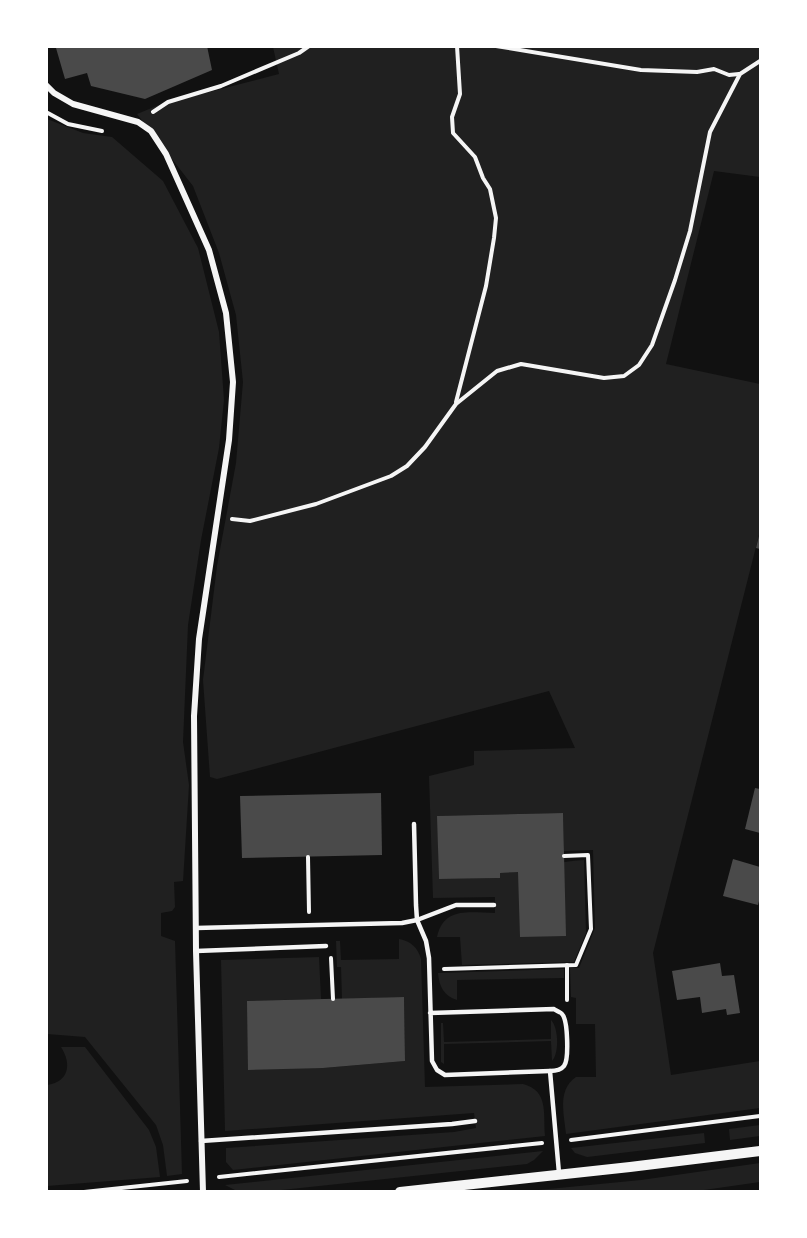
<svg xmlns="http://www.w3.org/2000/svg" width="807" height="1238" font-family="Barlow,sans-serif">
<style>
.green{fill:#202020}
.building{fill:#4a4a4a}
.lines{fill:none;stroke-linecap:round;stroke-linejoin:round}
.path{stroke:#f5f5f5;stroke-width:4}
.service{stroke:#f5f5f5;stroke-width:4.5}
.minor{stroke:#f5f5f5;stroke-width:6}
.tertiary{stroke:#f5f5f5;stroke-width:10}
</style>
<rect width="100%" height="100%" fill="#111"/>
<g class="green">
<path d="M273,47H760V177L714,171L666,364L760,384V531L653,953L671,1075L760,1061V1108L566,1134C564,1114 557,1090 576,1077H596L595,1024H576V998L571,997L570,968H579L595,928L593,850L564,851L563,813L438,816L439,879L499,878L500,873C529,872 555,861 584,860L586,933L574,962L462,965L460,937H437C444,906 470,913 495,913V897L433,898L429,776L474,765V751L575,748L549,691L217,779L210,777L203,680L217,566L236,463L243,382L236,315L219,253L193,186L137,114L159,105L279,74Z"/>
<polygon points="47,119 83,133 112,137 163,181 198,248 219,332 224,400 219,448 201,540 188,625 183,742 189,785 183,881 174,882 175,907 172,911 161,913 161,936 175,941 182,1174 167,1176 163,1145 156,1125 85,1037 47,1034"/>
<path d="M399,939C411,941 418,948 421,959L425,1087L523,1084C549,1091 543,1113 545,1136L233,1170L226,1162V1148L454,1132L476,1128L474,1113L225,1131L221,960L319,957L321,999L247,1001L323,1068L405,1061L404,997L342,999L341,967H337L336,941H340L341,960L399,959Z"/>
<path d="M564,969V978L457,980V1000C444,996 439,986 438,973Z"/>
<path d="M551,1020C559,1028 559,1054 552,1061L551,1041L444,1044V1064L441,1062V1023H443L444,1042L551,1039Z"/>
<path d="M61,1047H85L149,1130L156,1147L160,1177L47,1186V1085C69,1082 72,1064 61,1047Z"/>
<polygon points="760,1125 760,1136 730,1140 729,1129"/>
<polygon points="704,1133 705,1143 587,1157 575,1153 571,1148"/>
<polygon points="543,1151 534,1160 527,1164 272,1191 237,1191 225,1185"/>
<polygon points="760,1163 760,1182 690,1192 528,1191 641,1180"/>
</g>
<g class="building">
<polygon points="60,46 207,46 212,70 145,99 91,86 87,73 65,79 56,48"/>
<polygon points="760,532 760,549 756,548"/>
<polygon points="755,788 760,789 760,833 745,829"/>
<polygon points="381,793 382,855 242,858 240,796"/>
<polygon points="563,813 566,936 520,937 518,872 500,873 500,878 439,879 437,816"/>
<polygon points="733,859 760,867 760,897 758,905 723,896"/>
<polygon points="720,963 722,976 734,975 740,1013 727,1015 726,1009 702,1013 700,997 677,1000 672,971"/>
<polygon points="404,997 405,1061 323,1068 248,1070 247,1001"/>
</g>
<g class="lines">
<g class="path">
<polyline points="496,46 641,70 697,72 714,69 729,75 739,74"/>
<polyline points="46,112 68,124 102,131"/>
<polyline points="153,112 168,102 221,86 299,53 309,46"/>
<polyline points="456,402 486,286 494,238 496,218 490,189 483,178 475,157 453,133 452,117 460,94 457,46"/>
<polyline points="232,519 250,521 316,504 391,476 407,466 425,447 456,404 497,371 521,364 604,378 624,376 639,365 652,345 675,280 690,231 710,132 740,74 760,61"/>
<polyline points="308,857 309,912"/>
<polyline points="331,958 333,999"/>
<polyline points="567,965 567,1000"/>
<polyline points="444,969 576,965 591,929 588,855 564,856"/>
<polyline points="571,1140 760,1116"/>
<polyline points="219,1177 542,1143"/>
<polyline points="84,1192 187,1181"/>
</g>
<g class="service">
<path d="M414,824L416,905L417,920L426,941L429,958L432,1061L437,1070L445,1075L550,1071C555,1071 561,1070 564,1066C569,1060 568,1020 562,1014C562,1013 555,1010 554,1009L430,1013"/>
<polyline points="196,928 402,923 417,920 456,905 494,905"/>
<polyline points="196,951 326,946"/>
<polyline points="550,1071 559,1173"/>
<polyline points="201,1141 452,1124 475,1121"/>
</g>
<polyline class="minor" points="46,85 54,93 73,104 138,122 151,131 166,154 209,250 226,313 233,382 229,440 199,639 194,716 196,951 203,1192"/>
<polyline class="tertiary" points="400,1192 630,1167 760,1151"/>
</g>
<rect width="807" height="1238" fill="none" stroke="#ffffff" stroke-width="96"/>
</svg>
